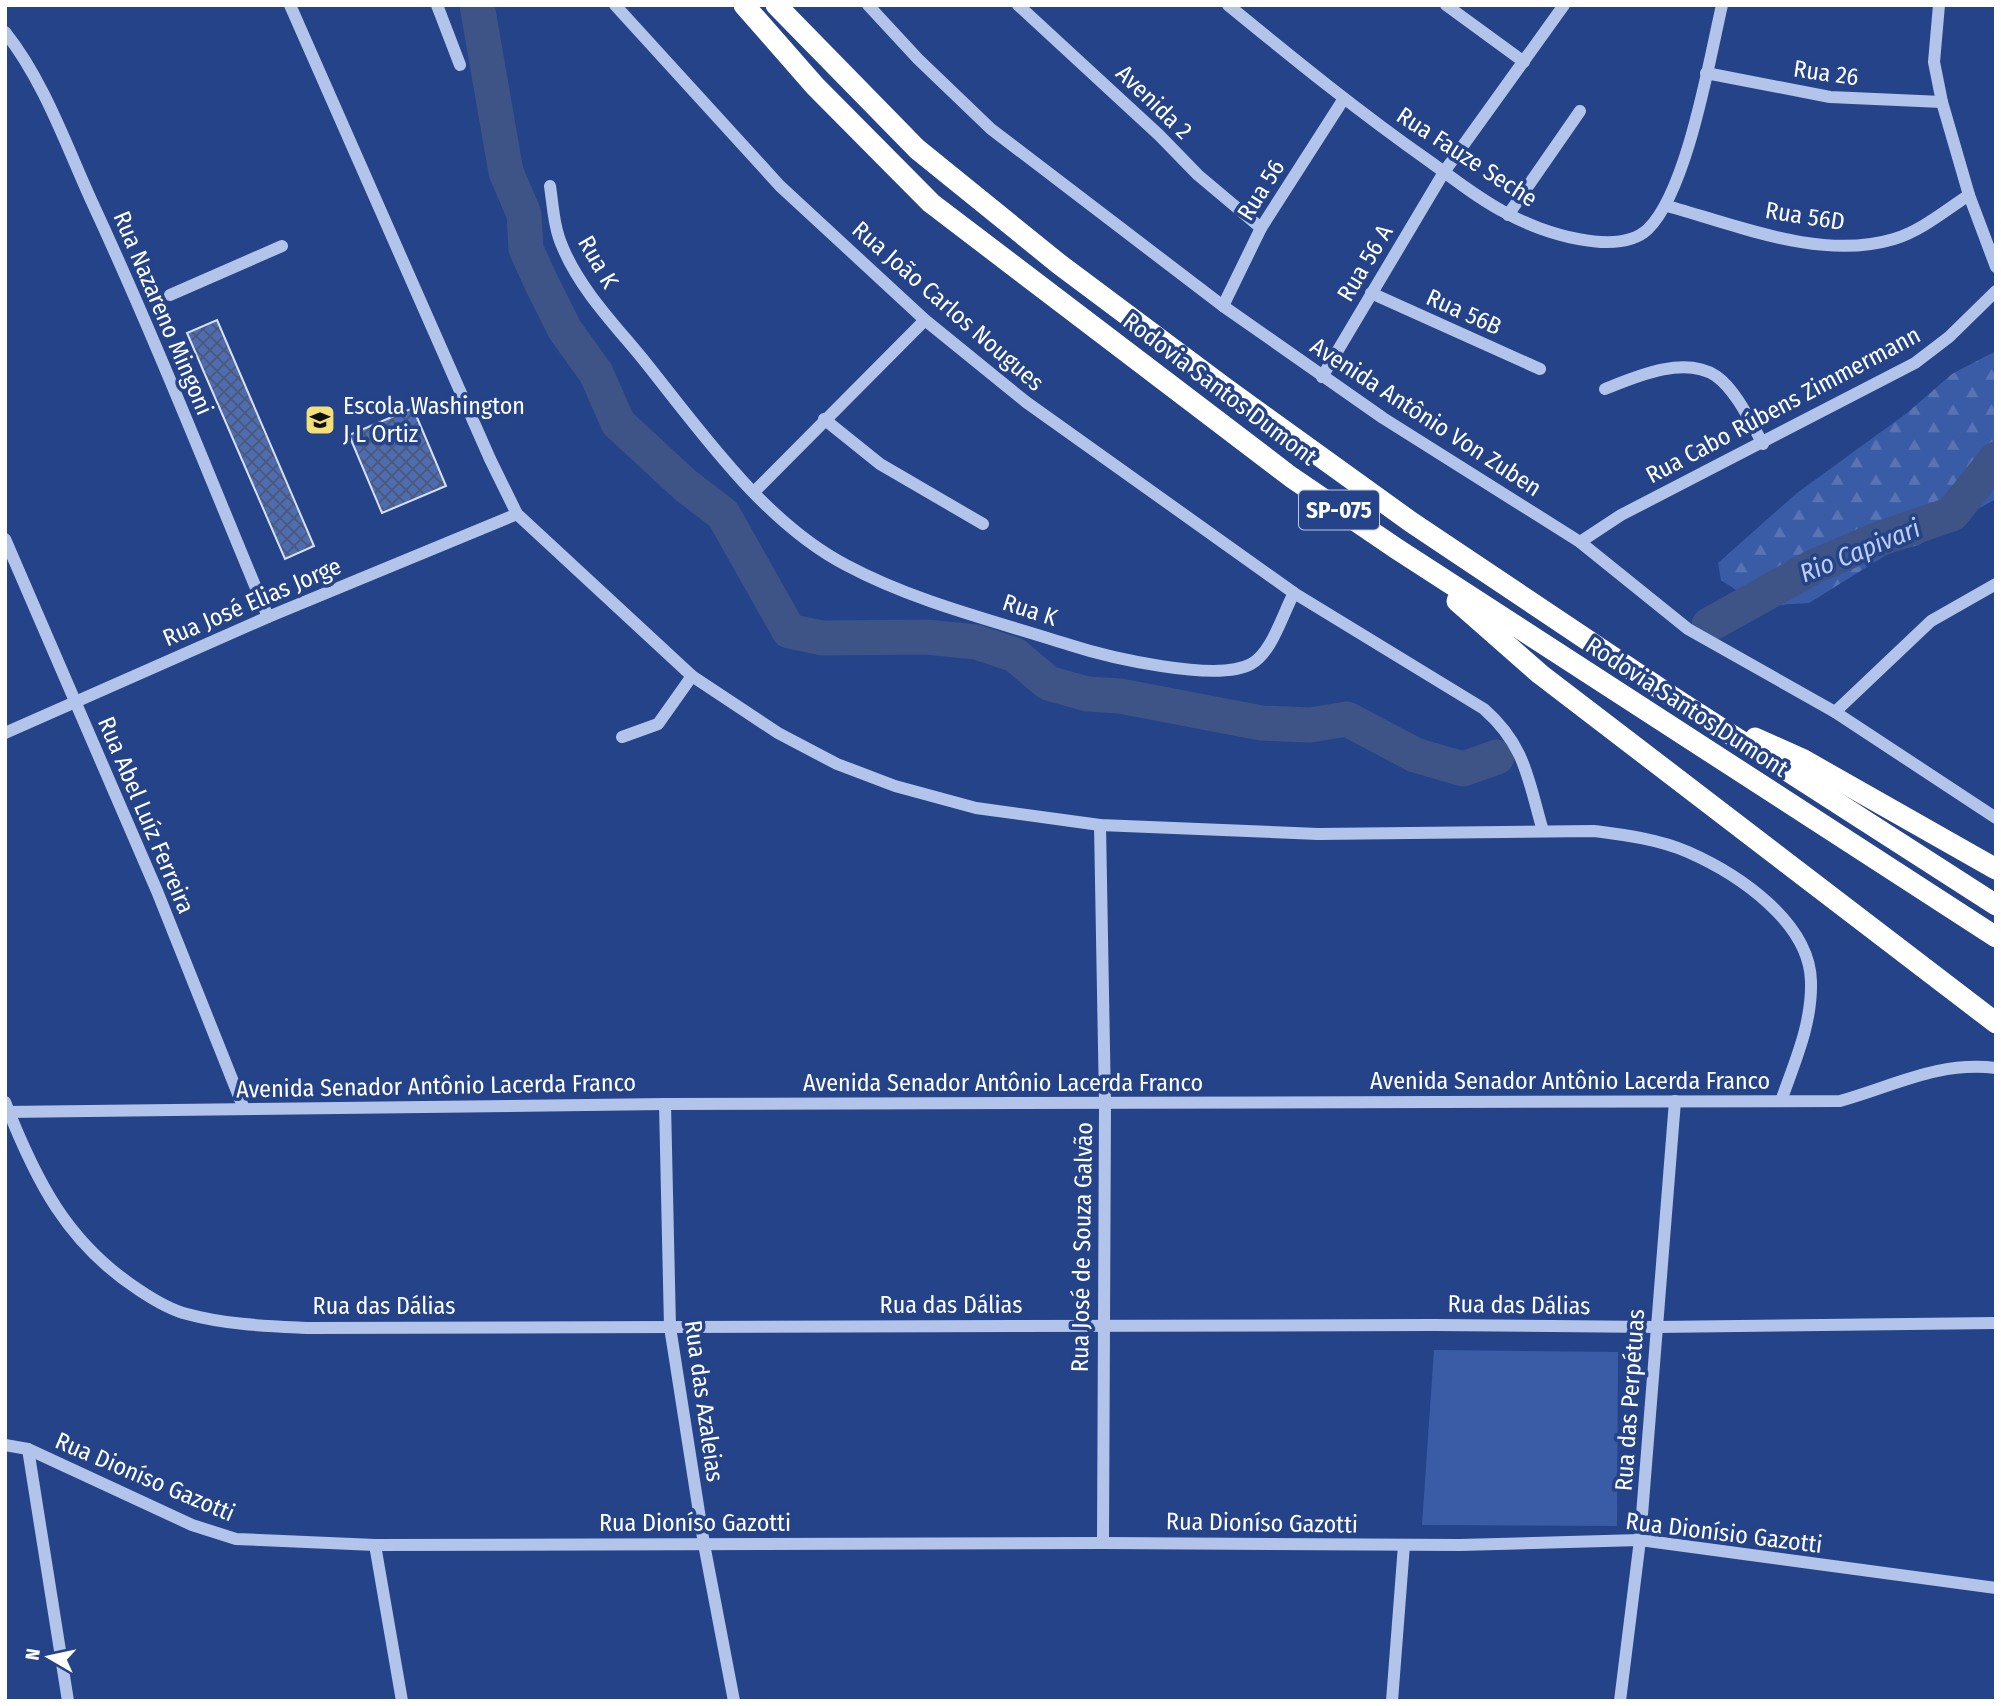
<svg xmlns="http://www.w3.org/2000/svg" width="2001" height="1706" font-family="'Fira Sans Condensed',sans-serif">
<style>
.green{fill:#3a5ca6}
.forest{fill:url(#forest-firs)}
.lines{fill:none;stroke-linecap:round;stroke-linejoin:round}
.river{stroke:#3e5487;stroke-width:35}
.building{fill:url(#building-cross-hatch);stroke:#d6e1f7;stroke-width:2}
.minor{stroke:#b2c4e9;stroke-width:12}
.highway{stroke:#fff;stroke-width:21}
.labels{text-anchor:middle;dominant-baseline:central;stroke-width:7;stroke-linejoin:round;paint-order:stroke}
.shield{fill:#254389;stroke:#bec7dc;stroke-width:2}
.shield-label{font-size:23px;font-weight:bold;fill:#fff}
.street-label{font-size:24px;fill:#fff;stroke:#254389}
.poi-label{font-size:24px;fill:#fff;stroke:#254389;text-anchor:start}
.water-label{font-size:26px;font-style:italic;fill:#becef1;stroke:#254389}
</style>
<defs>
<pattern id="forest-firs" width="22" height="20" patternUnits="userSpaceOnUse" patternTransform="scale(1.75)"><rect width="22" height="20" fill="#3a5ca6"/><path d="M5 1l3.5 6h-7zM16 11l3.5 6h-7z" fill="#5874b3"/></pattern>
<pattern id="building-cross-hatch" width="8" height="8" patternUnits="userSpaceOnUse" patternTransform="scale(1.75)"><rect width="8" height="8" fill="#4e6cb1"/><path d="M0 0l8 8M0 8l8-8" fill="none" stroke="#4d5974"/></pattern>
</defs>
<rect width="100%" height="100%" fill="#254389"/>
<polygon class="green" points="1434,1350 1618,1352 1617,1526 1422,1525"/>
<polygon class="forest" points="1996,351 1996,499 1945,527 1919,545 1891,552 1809,603 1774,605 1745,596 1721,580 1718,563 1797,493 1907,413 1952,374"/>
<g class="lines">
<g class="river">
<polyline points="477,5 506,172 524,214 526,249 541,282 565,330 596,373 618,423 685,485 723,514 789,631 822,638 926,637 976,642 1015,655 1048,683 1087,694 1120,696 1261,723 1310,725 1347,719 1415,755 1463,769 1497,757"/>
<polyline points="1709,625 1813,567 1876,540 1952,514 1996,459"/>
</g>
</g>
<g class="building">
<polygon points="217,320 314,546 285,559 187,333"/>
<polygon points="413,408 446,486 382,513 349,435"/>
</g>
<g class="lines">
<g class="minor">
<path d="M290,5L490,459L517,514L692,676L778,733L837,764L895,786L976,808L1100,825L1318,834L1594,831C1625,835 1658,839 1688,852C1738,874 1810,922 1811,982C1812,1024 1795,1061 1781,1101"/>
<polyline points="437,5 460,65"/>
<path d="M615,5L780,186L925,320L1026,402L1294,593L1484,709C1526,746 1528,780 1543,831"/>
<polyline points="868,5 918,59 991,129 1223,306 1383,418 1580,542 1688,629 1835,712 1996,818"/>
<polyline points="1018,5 1159,135 1198,175 1261,228"/>
<path d="M1228,5C1294,59 1359,112 1429,161C1454,179 1480,200 1508,214C1540,232 1618,258 1648,229C1687,191 1709,62 1722,5"/>
<polyline points="1446,5 1524,62"/>
<polyline points="1939,5 1934,62 1942,102 1969,195 1996,267"/>
<path d="M5,32C44,81 66,145 92,202C155,338 210,478 268,617"/>
<polyline points="1706,73 1830,97 1942,102"/>
<path d="M550,186C553,206 554,229 563,248C581,291 617,327 646,363C702,433 765,523 846,565C915,602 995,621 1070,645C1107,657 1217,683 1251,664C1272,653 1283,613 1294,593"/>
<path d="M1667,206C1737,225 1821,261 1894,239C1921,231 1946,210 1969,195"/>
<polyline points="1508,215 1580,111"/>
<polyline points="1371,293 1540,369"/>
<polyline points="170,295 282,246"/>
<polyline points="1223,306 1261,228 1343,100"/>
<polyline points="1322,377 1444,172 1564,5"/>
<path d="M1605,389C1635,377 1684,355 1716,376C1736,390 1751,423 1763,444"/>
<polyline points="824,419 880,464 983,524"/>
<polyline points="754,492 925,320"/>
<polyline points="5,539 157,891 244,1109"/>
<polyline points="1580,542 1621,515 1915,363 1949,337 1996,291"/>
<polyline points="1835,712 1931,621 1996,584"/>
<polyline points="5,733 268,617 517,514"/>
<polyline points="622,737 658,724 692,676"/>
<polyline points="1100,825 1105,1104 1103,1543"/>
<path d="M5,1102C36,1181 67,1243 139,1290C154,1300 170,1310 187,1314C227,1325 268,1326 309,1328L1434,1325L1656,1327L1996,1323"/>
<polyline points="665,1104 670,1327 704,1544 734,1701"/>
<path d="M5,1112L665,1104L1840,1101C1894,1086 1938,1061 1996,1068"/>
<polyline points="5,1445 28,1449 192,1525 236,1539 375,1545 1103,1543 1460,1545 1640,1540 1996,1588"/>
<polyline points="28,1449 68,1701"/>
<polyline points="375,1545 402,1701"/>
<polyline points="1392,1701 1404,1545"/>
<polyline points="1620,1701 1640,1540 1675,1101"/>
</g>
<g class="highway">
<polyline points="744,5 815,86 931,203 1291,477 1397,549 1996,937"/>
<polyline points="776,5 917,149 1059,264 1225,388 1411,522 1674,698 1996,905"/>
<polyline points="1457,601 1540,674 1996,1023"/>
<polyline points="1755,738 1802,759 1996,869"/>
</g>
</g>
<defs>
<g id="school-square" transform="scale(1.575)"><rect x="-9" y="-9" width="18" height="18" rx="4" fill="#f3e076" stroke="#254389"/><path d="M0-5L7-2L0 1L-7-2ZM-4 1L0 2.5L4 1V4Q0 6-4 4Z" fill="#111"/></g>
</defs>
<g fill-rule="evenodd">
<use href="#school-square" x="320" y="420"/>
</g>
<g class="labels">
<rect class="shield" x="1299" y="490.5" width="80" height="39" rx="5"/>
<g class="shield-label">
<text x="1339" y="510">SP-075</text>
</g>
<g class="street-label">
<text transform="translate(1826 73) rotate(8)">Rua 26</text>
<text transform="translate(1154 102) rotate(44)">Avenida 2</text>
<text transform="translate(1467 157) rotate(33)">Rua Fauze Seche</text>
<text transform="translate(1261 190) rotate(-58)">Rua 56</text>
<text transform="translate(1805 216) rotate(9)">Rua 56D</text>
<text transform="translate(598 262) rotate(60)">Rua K</text>
<text transform="translate(1365 263) rotate(-59)">Rua 56 A</text>
<text transform="translate(948 306) rotate(41)">Rua João Carlos Nougues</text>
<text transform="translate(1464 312) rotate(24)">Rua 56B</text>
<text transform="translate(163 313) rotate(67)">Rua Nazareno Mingoni</text>
<text transform="translate(1220 389) rotate(37)">Rodovia Santos Dumont</text>
<text transform="translate(1783 405) rotate(-28)">Rua Cabo Rúbens Zimmermann</text>
<text transform="translate(1426 417) rotate(33)">Avenida Antônio Von Zuben</text>
<text transform="translate(252 602) rotate(-23)">Rua José Elias Jorge</text>
<text transform="translate(1030 610) rotate(18)">Rua K</text>
<text transform="translate(1687 707) rotate(33)">Rodovia Santos Dumont</text>
<text transform="translate(146 815) rotate(67)">Rua Abel Luíz Ferreira</text>
<text x="1570" y="1081">Avenida Senador Antônio Lacerda Franco</text>
<text x="1003" y="1083">Avenida Senador Antônio Lacerda Franco</text>
<text transform="translate(436 1086) rotate(-1)">Avenida Senador Antônio Lacerda Franco</text>
<text transform="translate(1082 1247) rotate(-89)">Rua José de Souza Galvão</text>
<text x="951" y="1305">Rua das Dálias</text>
<text transform="translate(1519 1305) rotate(1)">Rua das Dálias</text>
<text x="384" y="1306">Rua das Dálias</text>
<text transform="translate(1630 1400) rotate(-86)">Rua das Perpétuas</text>
<text transform="translate(704 1401) rotate(82)">Rua das Azaleias</text>
<text transform="translate(145 1477) rotate(23)">Rua Dioníso Gazotti</text>
<text x="695" y="1523">Rua Dioníso Gazotti</text>
<text transform="translate(1262 1523) rotate(1)">Rua Dioníso Gazotti</text>
<text transform="translate(1724 1533) rotate(7)">Rua Dionísio Gazotti</text>
</g>
<g class="poi-label">
<text x="343" y="406">Escola Washington<tspan x="343" dy="28">J L Ortiz</tspan></text>
</g>
<g class="water-label">
<text transform="translate(1860 551) rotate(-22)">Rio Capivari</text>
</g>
</g>
<rect width="2001" height="1706" fill="none" stroke="#ffffff" stroke-width="14"/>
<g transform="translate(49 1657) rotate(279)" stroke="#254389" stroke-width="5" paint-order="stroke">
<path d="M0-5L12 26L0 18L-12 26Z" fill="#ffffff"/>
<text y="-10" font-size="19" font-weight="bold" text-anchor="middle" fill="#ffffff">N</text>
</g>
</svg>
